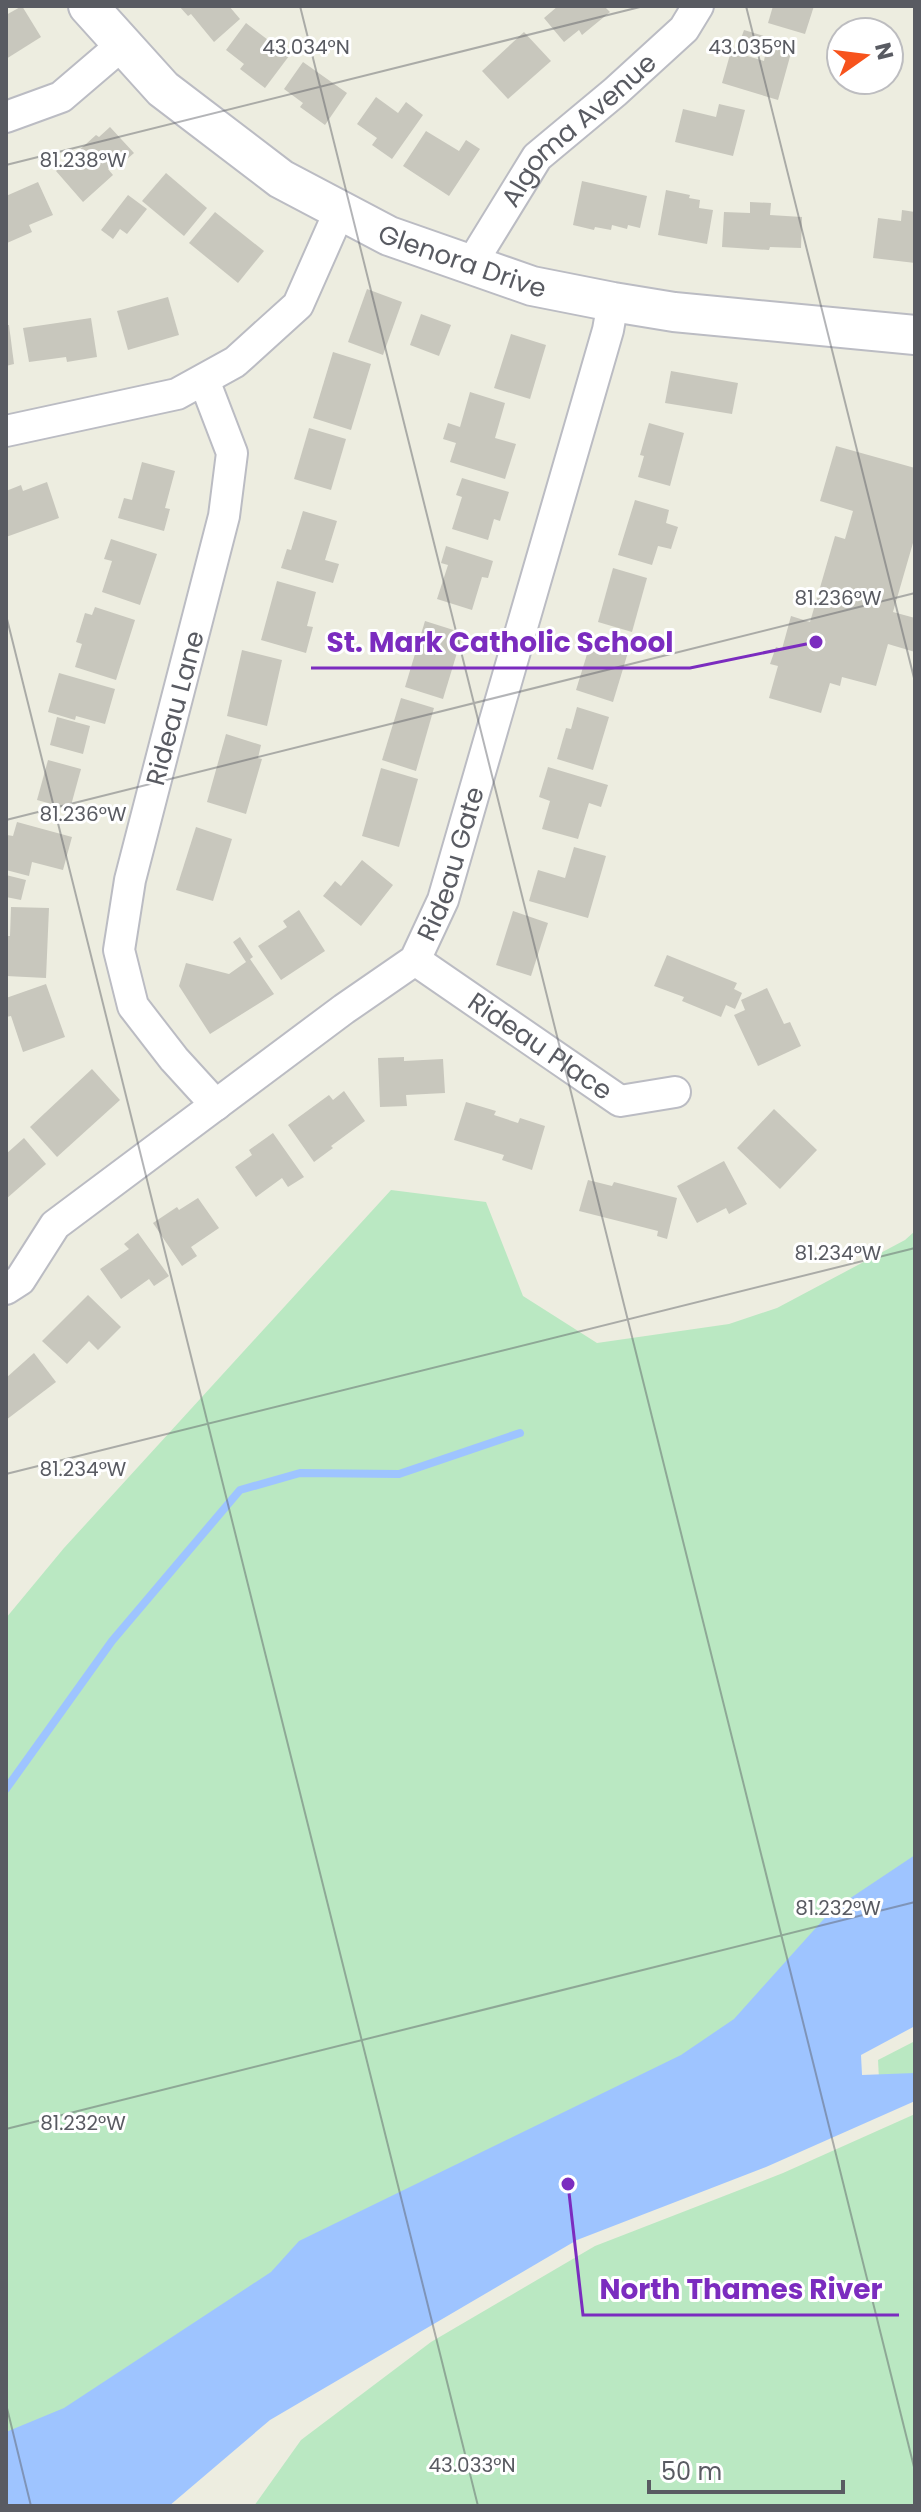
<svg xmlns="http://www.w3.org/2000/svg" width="921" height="2512" font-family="Poppins,sans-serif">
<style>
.green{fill:#bae8c2}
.water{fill:#9ec4ff}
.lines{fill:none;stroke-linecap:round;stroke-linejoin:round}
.stream{stroke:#9ec4ff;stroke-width:8}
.building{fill:#c8c7bd}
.minor-casing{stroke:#bbbcc3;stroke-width:34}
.tertiary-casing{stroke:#bbbcc3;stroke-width:42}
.minor{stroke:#fff;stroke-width:30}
.tertiary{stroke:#fff;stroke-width:38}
.ticks{fill:none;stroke:#595b62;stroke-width:2;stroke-opacity:0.45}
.labels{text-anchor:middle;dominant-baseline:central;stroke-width:6;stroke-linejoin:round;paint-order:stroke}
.street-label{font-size:26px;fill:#595b62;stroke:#fff}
.ticks-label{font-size:20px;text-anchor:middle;fill:#595b62;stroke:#fff;stroke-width:6;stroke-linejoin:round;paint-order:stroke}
.leader{fill:none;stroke:#7b2cbf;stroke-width:3}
.callout-dot{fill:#7b2cbf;stroke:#fff;stroke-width:3}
.callout-label{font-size:28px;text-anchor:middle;font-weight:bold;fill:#7b2cbf;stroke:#fff;stroke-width:6;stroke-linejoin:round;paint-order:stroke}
</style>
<rect width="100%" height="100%" fill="#edede0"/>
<g class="green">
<polygon points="391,1190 486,1202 523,1296 597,1343 729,1324 777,1308 905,1240 915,1231 915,1867 748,2022 80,2409 6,2440 6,1618 64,1548"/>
<polygon points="915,2041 915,2078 879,2079 878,2060"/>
<polygon points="915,2114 915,2506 254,2506 301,2440 431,2342 595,2246 783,2173"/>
</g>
<polygon class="water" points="915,1855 915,2026 861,2055 862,2075 915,2073 915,2101 766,2167 577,2240 270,2420 169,2506 6,2506 6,2432 64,2408 271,2272 299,2241 681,2055 734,2019 831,1911"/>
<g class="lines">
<polyline class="stream" points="6,1789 112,1641 240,1490 300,1473 399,1474 520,1433"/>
</g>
<g class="building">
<polygon points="22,6 41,37 6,59 6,15"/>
<polygon points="179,6 229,6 240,19 214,42 191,14 188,16"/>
<polygon points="558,6 604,6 610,12 582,35 579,30 564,42 544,18"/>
<polygon points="773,6 814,6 805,34 768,23"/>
<polygon points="246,23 289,56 265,88 240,69 244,64 226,50"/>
<polygon points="744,30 774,39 771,47 791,53 778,100 722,83 731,51 764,61 765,55 738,47"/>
<polygon points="524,32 551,61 508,99 482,71"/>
<polygon points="303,62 347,93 325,125 300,107 303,103 284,89"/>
<polygon points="376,97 398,113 406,102 423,115 392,159 372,145 377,138 357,124"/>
<polygon points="719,104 745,110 733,156 675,142 683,109 716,117"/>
<polygon points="110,127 134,153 118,167 115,163 108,169 113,175 83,202 56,171 96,135 99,137"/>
<polygon points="426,131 459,151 466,140 480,149 449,196 403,166"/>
<polygon points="166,173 207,208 184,236 142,201"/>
<polygon points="582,181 647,196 640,228 628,225 627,229 612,225 611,230 595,227 594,230 573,225"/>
<polygon points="38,182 53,215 29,225 32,232 7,243 6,196"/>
<polygon points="666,190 690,195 689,198 700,200 699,208 713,210 707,244 658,235"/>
<polygon points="128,195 147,209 127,234 120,229 113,239 101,230"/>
<polygon points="750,202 771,203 770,215 802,217 801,248 770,247 769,250 722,247 724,212 750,213"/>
<polygon points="902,210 915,212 915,263 873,258 878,218 901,221"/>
<polygon points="215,212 264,251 238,283 189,243"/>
<polygon points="367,289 402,302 383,355 348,342"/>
<polygon points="168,297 179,335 128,350 117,311"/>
<polygon points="421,314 451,325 439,356 410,345"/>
<polygon points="91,318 97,357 67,362 66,357 29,362 23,328"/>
<polygon points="6,325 9,325 14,364 6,366"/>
<polygon points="511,334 546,345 530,399 494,388"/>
<polygon points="333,352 371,364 351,430 313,418"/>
<polygon points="671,371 738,383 732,414 665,403"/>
<polygon points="470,392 505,403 495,438 516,444 505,479 450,462 456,443 443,439 448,423 460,427"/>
<polygon points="649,423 684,433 670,486 638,477 644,456 640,455"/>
<polygon points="309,428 346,439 331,490 294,479"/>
<polygon points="836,446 915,468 915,536 893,612 915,618 915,652 888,644 876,686 842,677 840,686 830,683 821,713 769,698 778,666 770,664 776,647 782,649 791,616 810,622 835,536 845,539 853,511 820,501"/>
<polygon points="142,462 175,471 165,508 170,509 164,531 118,518 124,498 132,500"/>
<polygon points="462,478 509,492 500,521 494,519 488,540 452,529 462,497 456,495"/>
<polygon points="47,482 59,518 6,537 6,491 21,485 23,491"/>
<polygon points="635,500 669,510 666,523 678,527 671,549 658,546 652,565 618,555"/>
<polygon points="303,511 337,521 325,560 339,564 333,583 281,568 287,549 291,550"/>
<polygon points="111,539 157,554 140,605 102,592 112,561 104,559"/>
<polygon points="446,546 493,561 488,578 482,577 472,610 437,599 448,565 441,563"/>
<polygon points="613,568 647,578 632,632 598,622"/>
<polygon points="277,581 316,592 307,626 313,627 306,653 261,640"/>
<polygon points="95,607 135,620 116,680 75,667 82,644 76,642 85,613 92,615"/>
<polygon points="425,621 463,633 443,699 405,687"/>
<polygon points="592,638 629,649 613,702 576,690"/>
<polygon points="242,650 282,660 267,726 227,716"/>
<polygon points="59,673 115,689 105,724 76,716 75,720 48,712"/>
<polygon points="401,698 434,708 416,771 382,760"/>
<polygon points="577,707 609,717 593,770 557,759 566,728 571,729"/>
<polygon points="57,717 90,726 83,754 50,745"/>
<polygon points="226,734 261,745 258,758 262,759 246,814 207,802"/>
<polygon points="48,760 81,769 70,809 37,800"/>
<polygon points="548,767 608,785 601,807 589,803 578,839 542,829 550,801 539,797"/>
<polygon points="381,768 418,779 399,847 362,836"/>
<polygon points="17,822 72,837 63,870 32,862 29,876 6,870 8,850 6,850 6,840 7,835 13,836"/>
<polygon points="196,827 232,839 213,901 176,890"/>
<polygon points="574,847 606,856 588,918 529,901 538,870 565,878"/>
<polygon points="362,860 393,885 361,926 323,896 335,881 341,886"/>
<polygon points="6,875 26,880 21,900 6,897"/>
<polygon points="11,907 49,908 46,978 6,976 6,936 10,936"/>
<polygon points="299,910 325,951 281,980 258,946 287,927 283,921"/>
<polygon points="513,911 548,923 531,976 496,965"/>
<polygon points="240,937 253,957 250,959 274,994 210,1034 179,986 186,963 229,974 246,962 233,942"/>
<polygon points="667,955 737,983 734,989 742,993 735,1009 726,1005 721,1017 682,1001 684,997 654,986"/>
<polygon points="46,984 65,1037 23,1052 11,1016 6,1017 6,998"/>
<polygon points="767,988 784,1024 790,1022 801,1046 758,1066 734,1015 745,1010 741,1000"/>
<polygon points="404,1057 404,1061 443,1059 445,1093 406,1095 407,1106 380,1107 378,1058"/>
<polygon points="92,1069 120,1100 57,1157 30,1127"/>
<polygon points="344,1091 365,1121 331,1146 333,1148 314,1162 288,1125 329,1095 333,1100"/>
<polygon points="466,1102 496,1111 494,1115 518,1123 520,1118 545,1126 532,1170 502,1160 504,1155 454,1140"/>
<polygon points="774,1109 817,1150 780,1189 737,1148"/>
<polygon points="273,1133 304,1177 288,1187 282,1178 256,1197 235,1167 252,1155 249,1150"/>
<polygon points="24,1138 46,1164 6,1199 6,1154"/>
<polygon points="724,1161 747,1204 729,1214 726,1208 697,1223 677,1186"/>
<polygon points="588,1180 612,1186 614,1182 677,1198 667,1239 657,1236 658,1231 579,1211"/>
<polygon points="198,1198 219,1228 191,1247 197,1256 182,1266 153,1223 177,1207 179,1210"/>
<polygon points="138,1233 169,1276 154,1286 149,1279 121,1299 100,1269 129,1249 124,1244"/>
<polygon points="88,1295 121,1327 98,1350 89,1341 67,1364 42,1341"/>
<polygon points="34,1353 56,1382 6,1420 6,1378"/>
</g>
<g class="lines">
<g class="minor-casing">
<g id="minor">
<polyline points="6,117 61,97 123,44"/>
<path id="s1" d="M470,266L537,157L615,92L684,29L698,6"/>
<polyline points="204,380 232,453 224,516 130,880 119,950 133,1006 174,1059 216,1105"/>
<polyline points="6,431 177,394 235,362 298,305 340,210"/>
<path id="s2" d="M415,960L620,1101L675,1092"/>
<path id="s3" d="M6,1289L20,1280L55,1225L344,1009L415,960L443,900L608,330L613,302"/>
</g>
</g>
<g class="tertiary-casing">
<g id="tertiary">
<path id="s4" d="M88,6L163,89L281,179L389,236L532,286L613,302L674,312L915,335"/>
</g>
</g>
<use href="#minor" class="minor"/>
<use href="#tertiary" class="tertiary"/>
</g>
<path class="ticks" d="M300,6L915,2471M746,6L915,682M6,165L644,6M6,615L478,2506M6,820L915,593M6,1474L915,1248M6,2129L915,1902M6,2404L31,2506"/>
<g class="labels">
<g class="street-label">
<text stroke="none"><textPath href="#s1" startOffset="176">Algoma Avenue</textPath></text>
<text stroke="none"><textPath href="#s4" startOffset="460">Glenora Drive</textPath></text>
<text transform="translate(175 708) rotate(-75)">Rideau Lane</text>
<text stroke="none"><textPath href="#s3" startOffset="632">Rideau Gate</textPath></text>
<text stroke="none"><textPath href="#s2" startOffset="152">Rideau Place</textPath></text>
</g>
</g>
<g class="ticks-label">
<text x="306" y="54">43.034°N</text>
<text x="752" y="54">43.035°N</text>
<text x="83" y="167">81.238°W</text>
<text x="838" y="605">81.236°W</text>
<text x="83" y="821">81.236°W</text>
<text x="838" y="1260">81.234°W</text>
<text x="83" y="1476">81.234°W</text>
<text x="838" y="1915">81.232°W</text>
<text x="83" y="2130">81.232°W</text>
<text x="472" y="2472">43.033°N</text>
</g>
<path class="leader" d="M816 642L690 668H311M568 2184L583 2315H899"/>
<g class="callout-dot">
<circle cx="816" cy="642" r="8"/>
<circle cx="568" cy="2184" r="8"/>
</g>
<g class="callout-label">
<text x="500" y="652">St. Mark Catholic School</text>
<text x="741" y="2299">North Thames River</text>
</g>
<rect width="921" height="2512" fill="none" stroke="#595b62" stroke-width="16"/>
<g transform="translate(865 56) rotate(76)"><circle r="38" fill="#ffffff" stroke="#bdbdc0" stroke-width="2"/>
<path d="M0-6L14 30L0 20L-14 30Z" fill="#f7531c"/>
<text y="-12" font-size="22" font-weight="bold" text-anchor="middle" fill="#595b62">N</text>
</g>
<path d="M649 2480v12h194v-12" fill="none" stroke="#595b62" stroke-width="4"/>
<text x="661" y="2480" font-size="24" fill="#595b62" stroke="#ffffff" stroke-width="6" paint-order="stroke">50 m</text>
</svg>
